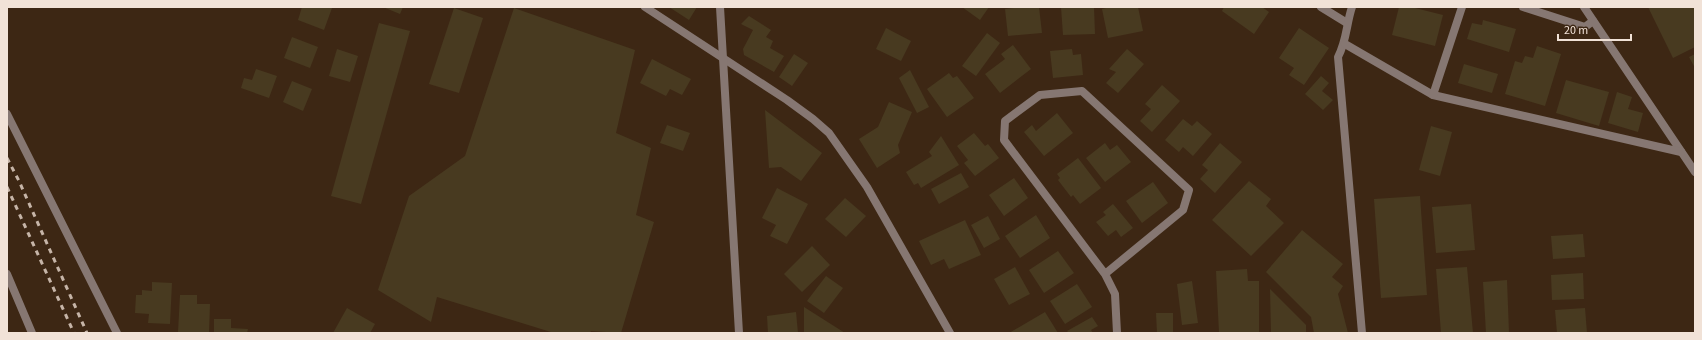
<svg xmlns="http://www.w3.org/2000/svg" width="1702" height="340" font-family="'Source Sans 3',sans-serif">
<style>
.building{fill:#483a20}
.lines{fill:none;stroke-linecap:round;stroke-linejoin:round}
.minor{stroke:#867772;stroke-width:8}
.tertiary{stroke:#867772;stroke-width:8}
.rail{stroke:#c6b5a8;stroke-width:3;stroke-dasharray:5 5;stroke-linecap:butt}
</style>
<rect width="100%" height="100%" fill="#3d2714"/>
<g class="building">
<polygon points="302,7 332,8 324,30 298,20"/>
<polygon points="383,7 403,7 400,14"/>
<polygon points="669,7 697,7 689,20"/>
<polygon points="962,7 989,7 980,20"/>
<polygon points="1021,7 1039,7 1042,33 1008,36 1005,9"/>
<polygon points="1061,7 1094,7 1095,34 1063,35"/>
<polygon points="1110,7 1138,7 1143,31 1108,38 1102,9"/>
<polygon points="1224,7 1262,7 1269,12 1254,34 1222,11"/>
<polygon points="1399,7 1411,7 1443,15 1435,46 1392,35"/>
<polygon points="1648,7 1695,7 1695,47 1673,58"/>
<polygon points="454,8 483,18 459,93 429,84"/>
<polygon points="514,8 635,50 616,133 651,148 636,215 654,222 621,333 591,331 590,333 554,333 437,297 431,322 378,290 409,196 465,156"/>
<polygon points="749,16 771,30 766,37 773,41 770,48 784,56 774,72 744,55 743,49 753,30 741,24"/>
<polygon points="1483,20 1516,29 1509,52 1467,39 1472,23 1482,25"/>
<polygon points="379,23 410,31 361,204 331,196"/>
<polygon points="886,28 911,41 901,61 876,49"/>
<polygon points="1299,28 1329,48 1304,85 1289,75 1294,68 1279,58"/>
<polygon points="987,33 1000,43 976,76 962,66"/>
<polygon points="292,37 318,47 310,68 284,58"/>
<polygon points="1013,45 1031,69 1000,93 985,74 1005,59 1001,54"/>
<polygon points="1537,46 1561,54 1545,106 1505,94 1515,61 1522,63 1525,56 1533,58"/>
<polygon points="337,49 358,56 350,82 329,76"/>
<polygon points="1072,49 1073,55 1081,54 1083,75 1053,78 1050,51"/>
<polygon points="1127,49 1144,64 1118,93 1106,83 1116,72 1109,69"/>
<polygon points="794,54 808,63 792,86 779,77"/>
<polygon points="1695,54 1695,68 1689,57"/>
<polygon points="652,59 691,79 682,95 670,89 666,96 640,83"/>
<polygon points="1464,64 1498,74 1492,93 1458,83"/>
<polygon points="256,69 277,76 269,98 241,88 244,78 252,80"/>
<polygon points="910,70 929,107 917,113 899,78"/>
<polygon points="949,73 953,78 957,76 974,98 947,117 927,89"/>
<polygon points="1321,76 1329,83 1322,91 1333,100 1323,110 1305,94"/>
<polygon points="1566,80 1609,92 1599,126 1556,113"/>
<polygon points="292,81 312,89 303,111 283,102"/>
<polygon points="1162,85 1180,101 1152,132 1140,121 1151,109 1145,104"/>
<polygon points="1617,92 1632,97 1628,109 1643,113 1638,132 1608,123"/>
<polygon points="889,102 912,112 898,145 900,153 877,168 859,139 878,127"/>
<polygon points="765,110 822,153 801,181 781,167 769,168"/>
<polygon points="1057,113 1073,133 1044,156 1024,132 1032,125 1036,131"/>
<polygon points="1183,119 1192,126 1197,121 1212,134 1193,156 1183,147 1179,152 1165,140"/>
<polygon points="667,125 690,133 683,151 660,143"/>
<polygon points="1431,126 1452,132 1440,176 1419,170"/>
<polygon points="974,133 985,146 988,144 999,158 975,176 964,163 968,160 957,146"/>
<polygon points="941,136 959,165 921,188 918,183 914,185 906,172 932,156 929,152"/>
<polygon points="1105,143 1110,150 1117,145 1131,162 1105,182 1086,158"/>
<polygon points="1220,143 1242,162 1215,193 1200,179 1208,170 1202,165"/>
<polygon points="1078,158 1101,188 1080,204 1073,195 1071,197 1058,180 1060,178 1057,174"/>
<polygon points="961,173 969,187 939,204 931,189"/>
<polygon points="1014,178 1028,198 1004,216 989,195"/>
<polygon points="1249,181 1271,199 1266,206 1284,223 1251,256 1212,220"/>
<polygon points="1153,182 1168,203 1142,223 1126,201"/>
<polygon points="777,188 808,204 787,244 770,236 776,225 762,218"/>
<polygon points="1420,196 1427,295 1381,298 1374,199"/>
<polygon points="845,198 866,216 846,237 825,219"/>
<polygon points="1113,204 1133,228 1121,237 1116,230 1108,236 1096,222 1106,215 1103,212"/>
<polygon points="1471,204 1475,250 1436,253 1432,207"/>
<polygon points="1036,215 1050,238 1020,258 1005,236"/>
<polygon points="988,216 1000,239 984,248 971,225"/>
<polygon points="965,220 981,255 949,269 944,259 931,265 919,241"/>
<polygon points="1302,230 1343,264 1332,277 1343,286 1338,294 1348,333 1314,333 1311,317 1266,272"/>
<polygon points="1583,234 1585,257 1553,259 1551,236"/>
<polygon points="812,246 830,265 802,292 784,274"/>
<polygon points="1058,251 1074,273 1044,293 1029,270"/>
<polygon points="1015,267 1030,294 1009,305 994,279"/>
<polygon points="1467,267 1473,333 1441,333 1436,269"/>
<polygon points="1247,269 1248,281 1259,281 1259,333 1219,333 1216,271"/>
<polygon points="1583,273 1584,299 1552,300 1551,275"/>
<polygon points="826,276 843,288 824,313 807,301"/>
<polygon points="1507,280 1509,333 1486,333 1483,282"/>
<polygon points="1192,281 1198,323 1182,325 1177,284"/>
<polygon points="152,282 172,283 170,324 148,323 149,314 135,313 136,295 142,295 142,290 152,291"/>
<polygon points="1077,284 1092,307 1065,324 1050,301"/>
<polygon points="1270,289 1306,325 1306,333 1271,333"/>
<polygon points="180,295 197,295 197,304 210,304 209,333 178,332"/>
<polygon points="804,307 845,333 804,333"/>
<polygon points="347,308 375,324 370,333 333,333"/>
<polygon points="1585,308 1587,333 1557,333 1555,310"/>
<polygon points="796,312 798,333 768,333 767,316"/>
<polygon points="1045,312 1058,333 1009,333"/>
<polygon points="1156,313 1173,313 1173,333 1157,333"/>
<polygon points="1092,317 1098,326 1091,330 1093,333 1069,333 1067,331"/>
<polygon points="214,319 231,319 231,328 248,329 247,333 214,333"/>
</g>
<g class="lines">
<g class="minor">
<polyline points="645,7 787,100 813,119 829,133 867,187 950,333"/>
<polyline points="1321,7 1347,23"/>
<path d="M1352,7C1346,25 1347,40 1338,57L1362,333"/>
<polyline points="1523,7 1585,27 1593,21"/>
<polyline points="1584,7 1695,172"/>
<polyline points="1345,44 1433,95 1681,152"/>
<polyline points="1433,95 1462,7"/>
<polyline points="7,114 117,333"/>
<polyline points="7,274 32,333"/>
<polyline points="1105,274 1183,210 1189,190 1082,91 1040,95 1005,121 1004,140 1105,274 1115,294 1117,333"/>
</g>
<polyline class="tertiary" points="720,7 739,333"/>
<g class="rail">
<polyline points="7,158 19,181 87,333"/>
<polyline points="7,187 74,333"/>
</g>
</g>
<rect width="1702" height="340" fill="none" stroke="#f1e2d7" stroke-width="16"/>
<path d="M1558 34v6h73v-6" fill="none" stroke="#f1e2d7" stroke-width="2"/>
<text x="1564" y="34" font-size="12" fill="#f1e2d7" stroke="#3d2714" stroke-width="3" paint-order="stroke">20 m</text>
</svg>
